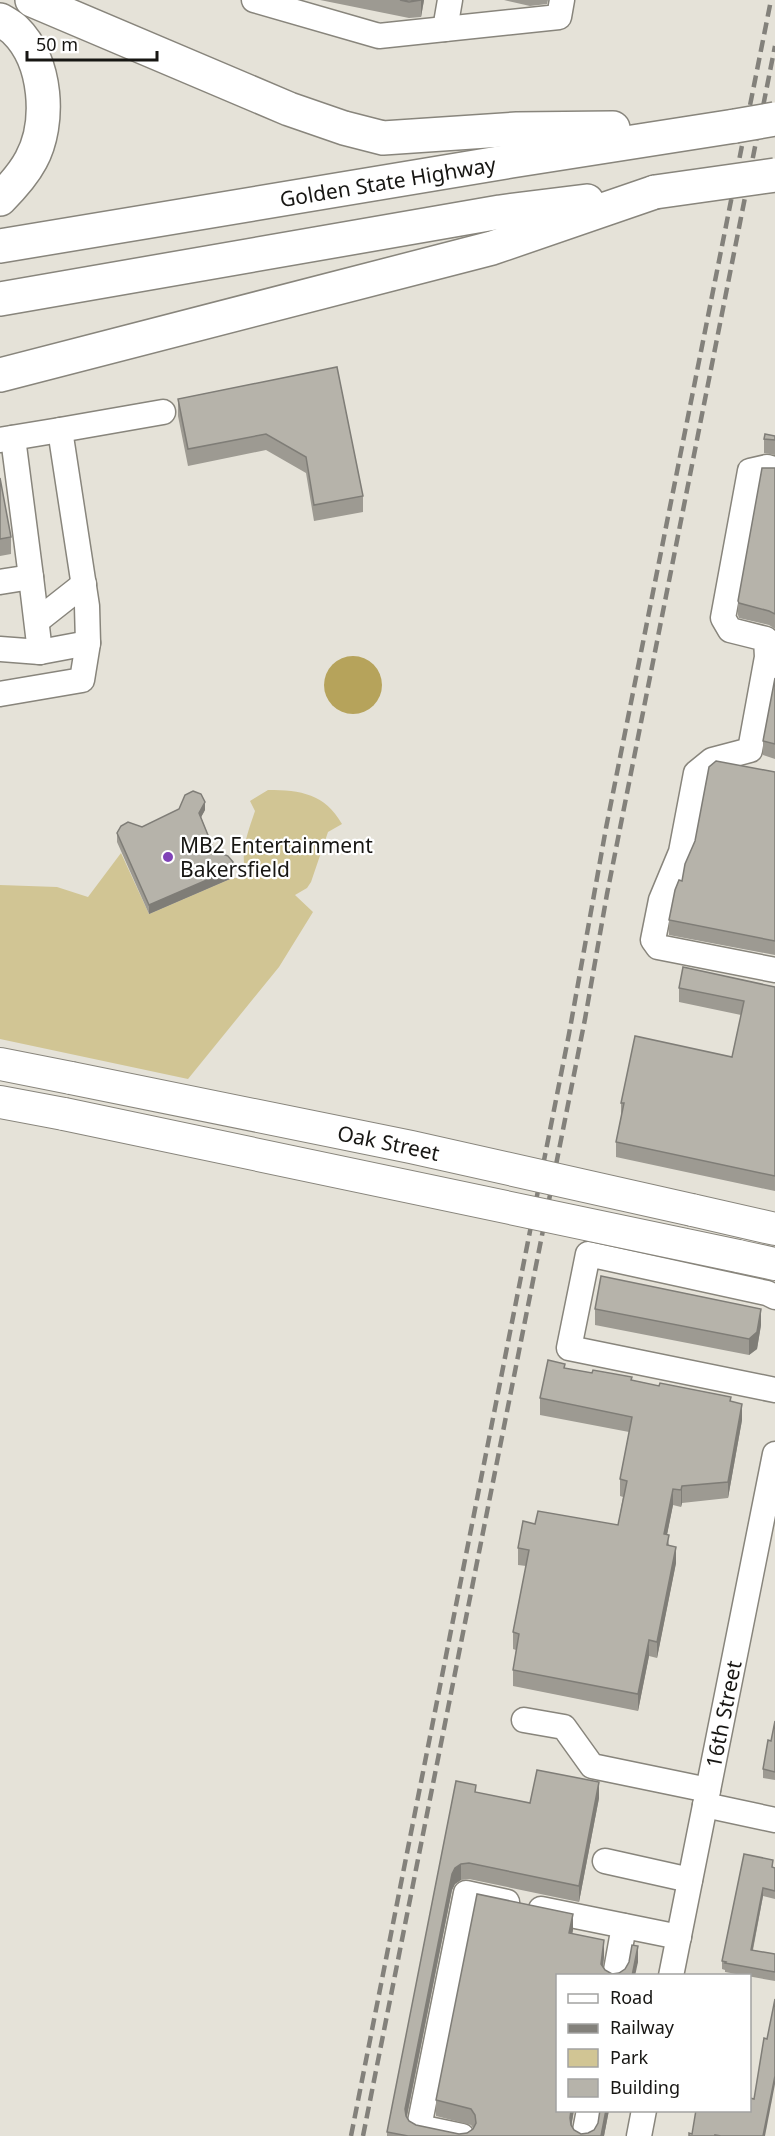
<svg xmlns="http://www.w3.org/2000/svg" width="775" height="2136" font-family="'Noto Sans',sans-serif">
<style>
.green{fill:#d1c594}
.water{fill:#b6a35b}
.lines{fill:none;stroke-linecap:round;stroke-linejoin:round}
.minor-casing{stroke:#88857c;stroke-width:27}
.major-casing{stroke:#88857c;stroke-width:34}
.highway-casing{stroke:#88857c;stroke-width:36}
.minor{stroke:#fff;stroke-width:24}
.major{stroke:#fff;stroke-width:32}
.highway{stroke:#fff;stroke-width:33}
.rail{stroke:#83817b;stroke-width:4.5;stroke-dasharray:12 6;stroke-linecap:butt}
.major-bridge-casing{stroke:#88857c;stroke-width:34;stroke-linecap:butt}
.highway-bridge-casing{stroke:#88857c;stroke-width:36;stroke-linecap:butt}
.major-bridge{stroke:#fff;stroke-width:32}
.highway-bridge{stroke:#fff;stroke-width:33}
.wall{fill:#9d9a92}
.shaded-wall{fill:#7f7d77}
.building{fill:#b6b3aa;stroke:#7f7d77;stroke-width:1.5}
.poi-dot{fill:#8042b7;stroke:#fff;stroke-width:2}
.labels{text-anchor:middle;dominant-baseline:central;stroke-width:4.5;stroke-linejoin:round;paint-order:stroke}
.street-label{font-size:21px;fill:#171613;stroke:#fff}
.poi-label{font-size:21px;fill:#171613;stroke:#fff;text-anchor:start}
</style>
<rect width="100%" height="100%" fill="#e5e2d8"/>
<path class="green" d="M268,790C301,790 325,794 342,824L328,832L311,882L307,888L295,895L313,912L279,967L188,1079L0,1039V885L57,887L88,897L121,853L149,914L230,879L246,876C240,851 247,835 255,811L250,801Z"/>
<circle class="water" cx="353" cy="685" r="29"/>
<g class="lines">
<g class="minor-casing">
<g id="minor">
<polyline points="254,0 379,36 559,17 562,0"/>
<polyline points="445,29 450,0"/>
<polyline points="60,430 163,412"/>
<polyline points="13,438 31,577"/>
<polyline points="0,440 60,430 87,606 88,643 82,680 0,694"/>
<polyline points="775,469 767,467 750,471 723,618 730,630 766,639 767,657 750,750 712,760 696,773 681,852 661,900 653,940 658,947 775,970"/>
<polyline points="0,582 31,577 40,652"/>
<polyline points="37,621 84,584"/>
<polyline points="0,649 40,652 88,643"/>
<polyline points="775,1297 767,1293 588,1254 569,1348 775,1390"/>
<polyline points="524,1720 564,1727 592,1766 708,1790"/>
<polyline points="705,1805 775,1820"/>
<polyline points="605,1861 690,1880"/>
<polyline points="541,1909 679,1937"/>
<polyline points="615,1976 624,1926"/>
<path id="s1" d="M671,1976L775,1454"/>
<polyline points="462,2136 419,2127 466,1893 507,1902"/>
<polyline points="584,2136 589,2110"/>
<polyline points="639,2136 644,2110"/>
</g>
</g>
<g class="major-casing">
<g id="major">
<polyline points="0,1064 71,1078"/>
<polyline points="0,1102 64,1114"/>
<polyline points="692,1210 775,1229"/>
<polyline points="738,1256 775,1264"/>
</g>
</g>
<g class="highway-casing">
<g id="highway">
<polyline points="32,0 289,109 344,128 383,138 517,129 613,128"/>
<path d="M0,20C5,23 11,26 15,30C47,61 51,123 31,160C23,175 12,187 0,199"/>
<path id="s2" d="M0,246L511,161L735,126"/>
<polyline points="0,299 500,212 587,201"/>
<polyline points="0,375 492,248 655,192"/>
</g>
</g>
<use href="#minor" class="minor"/>
<use href="#major" class="major"/>
<use href="#highway" class="highway"/>
<g class="rail">
<polyline points="351,2136 569,1034 606,828 771,0"/>
<polyline points="363,2136 585,1019 607,894 775,46"/>
</g>
<g class="major-bridge-casing">
<g id="major-bridge">
<path id="s3" d="M71,1078L411,1147L692,1210"/>
<polyline points="64,1114 738,1256"/>
</g>
</g>
<g class="highway-bridge-casing">
<g id="highway-bridge">
<polyline points="735,126 775,119"/>
<polyline points="655,192 775,175"/>
</g>
</g>
<use href="#major-bridge" class="major-bridge"/>
<use href="#highway-bridge" class="highway-bridge"/>
</g>
<g class="wall">
<polygon points="320,0 424,0 421,17 409,18"/>
<polygon points="504,0 548,0 547,4 530,6"/>
<polygon points="337,367 363,496 363,512 314,521 306,473 266,450 188,466 178,416 178,399"/>
<polygon points="775,436 775,455 764,453 764,439"/>
<polygon points="775,468 775,629 769,625 739,618 738,615 738,601"/>
<polygon points="0,478 11,537 11,554 0,556"/>
<polygon points="775,678 775,759 763,755 763,741"/>
<polygon points="773,772 775,772 775,955 669,935 669,920 682,881"/>
<polygon points="205,810 201,817 214,850 233,871 230,879 149,914 117,842 117,833"/>
<polygon points="775,987 775,1191 616,1157 616,1142 621,1117 621,1103 732,1057 741,1015 679,1002 679,988"/>
<polygon points="595,1309 761,1325 757,1349 749,1355 595,1325"/>
<polygon points="565,1368 632,1380 731,1402 742,1420 728,1498 682,1503 681,1507 673,1505 667,1534 669,1545 676,1563 657,1658 649,1656 638,1711 513,1686 513,1670 516,1650 513,1649 513,1632 526,1566 518,1565 518,1548 535,1524 618,1525 623,1497 620,1496 620,1479 629,1432 540,1415 540,1398"/>
<polygon points="775,1721 775,1780 763,1778 763,1769 771,1741"/>
<polygon points="476,1793 530,1803 599,1798 579,1902 469,1879 461,1880 455,1884 452,1890 407,2117 409,2121 416,2125 459,2134 467,2133 473,2128 471,2125 436,2116 436,2100 573,1930 572,1934 604,1956 603,1966 605,1970 612,1974 619,1973 638,1962 558,2110 574,2110 571,2126 574,2130 581,2134 588,2133 594,2130 609,2110 604,2136 387,2136 387,2132"/>
<polygon points="773,1868 775,1868 775,1899 763,1896 753,1950 775,1954 775,1981 725,1972 725,1970 722,1969 722,1961"/>
</g>
<g class="shaded-wall">
<polygon points="421,0 424,0 421,17"/>
<polygon points="205,802 205,810 199,821 199,813"/>
<polygon points="233,862 233,871 230,879 149,914 149,905"/>
<polygon points="761,1309 761,1325 757,1349 749,1355 749,1339"/>
<polygon points="742,1404 742,1420 728,1498 728,1482"/>
<polygon points="682,1486 682,1503 681,1507 681,1490"/>
<polygon points="673,1489 673,1505 664,1550 664,1534"/>
<polygon points="676,1547 676,1563 657,1658 657,1642"/>
<polygon points="649,1640 649,1656 638,1711 638,1694"/>
<polygon points="599,1782 599,1798 579,1902 579,1886"/>
<polygon points="461,1864 461,1880 455,1884 452,1890 405,2125 405,2109 452,1874 455,1868"/>
<polygon points="763,1888 763,1896 751,1958 751,1950"/>
<polygon points="573,1914 573,1930 569,1949 569,1933"/>
<polygon points="604,1940 604,1956 602,1976 601,1964"/>
<polygon points="638,1946 638,1962 635,1976 632,1976"/>
<polygon points="775,2076 775,2084 765,2136 763,2136"/>
<polygon points="571,2110 574,2110 570,2134 570,2118"/>
<polygon points="606,2110 609,2110 604,2136 601,2136"/>
</g>
<g class="building">
<polygon points="400,0 421,0 409,2"/>
<polygon points="337,367 363,496 314,505 306,457 266,434 188,449 178,399"/>
<polygon points="765,434 775,436 775,440 764,439"/>
<polygon points="762,468 775,468 775,614 769,611 739,603 738,601"/>
<polygon points="0,478 11,537 0,539"/>
<polygon points="775,678 775,744 763,741"/>
<polygon points="716,761 775,772 775,941 669,920 675,890 679,880 682,881 685,864 695,841 709,767"/>
<polygon points="193,791 201,794 205,802 199,813 214,850 228,856 233,862 230,870 149,905 117,833 121,826 128,822 142,827 179,809 185,795"/>
<polygon points="683,967 775,987 775,1176 616,1142 624,1103 621,1103 635,1036 732,1057 744,1001 679,988"/>
<polygon points="601,1276 761,1309 757,1332 749,1339 595,1309"/>
<polygon points="548,1360 565,1364 564,1368 592,1373 593,1370 632,1377 631,1380 659,1386 660,1383 731,1397 730,1401 742,1404 728,1482 682,1486 681,1490 673,1489 664,1534 669,1535 667,1545 676,1547 657,1642 649,1640 638,1694 513,1670 519,1634 513,1632 529,1550 518,1548 523,1521 535,1524 538,1511 618,1525 627,1481 620,1479 632,1417 540,1398"/>
<polygon points="775,1721 775,1772 763,1769 768,1740 771,1741"/>
<polygon points="537,1770 599,1782 579,1886 469,1863 461,1864 455,1868 452,1874 405,2109 406,2116 409,2121 416,2125 459,2134 467,2133 473,2129 476,2123 475,2115 471,2109 436,2100 477,1894 573,1914 569,1933 604,1940 601,1964 605,1970 612,1974 619,1973 625,1969 629,1962 632,1945 638,1946 632,1976 558,1976 558,2110 571,2110 570,2118 571,2125 574,2130 581,2134 588,2133 594,2130 598,2123 600,2110 606,2110 601,2136 408,2136 387,2132 456,1781 476,1785 475,1792 530,1803"/>
<polygon points="744,1854 773,1860 772,1867 775,1868 775,1891 763,1888 751,1950 775,1954 775,1972 725,1963 726,1962 722,1961"/>
<polygon points="775,1999 775,2076 763,2136 721,2136 715,2135 715,2136 689,2136 689,2133 692,2134 696,2110 750,2110 750,2098 754,2099 764,2038 767,2039"/>
</g>
<circle class="poi-dot" cx="168" cy="857" r="6"/>
<g class="labels">
<g class="street-label">
<text stroke="none"><textPath href="#s2" startOffset="393">Golden State Highway</textPath></text>
<text stroke="none"><textPath href="#s3" startOffset="324">Oak Street</textPath></text>
<text stroke="none"><textPath href="#s1" startOffset="267">16th Street</textPath></text>
</g>
<g class="poi-label">
<text x="180" y="845">MB2 Entertainment<tspan x="180" dy="24">Bakersfield</tspan></text>
</g>
</g>
<rect x="556" y="1974" width="195" height="138" fill="#ffffff" stroke="#a2a2a1" stroke-width="1.5"/>
<rect x="568" y="1994" width="30" height="9" fill="#ffffff" stroke="#a2a2a1" stroke-width="1.5"/>
<text x="610" y="2004" font-size="18" fill="#171613">Road</text>
<rect x="568" y="2024" width="30" height="9" fill="#83817b" stroke="#a2a2a1" stroke-width="1.5"/>
<text x="610" y="2034" font-size="18" fill="#171613">Railway</text>
<rect x="568" y="2049" width="30" height="18" fill="#d1c594" stroke="#a2a2a1" stroke-width="1.5"/>
<text x="610" y="2064" font-size="18" fill="#171613">Park</text>
<rect x="568" y="2079" width="30" height="18" fill="#b6b3aa" stroke="#a2a2a1" stroke-width="1.5"/>
<text x="610" y="2094" font-size="18" fill="#171613">Building</text>
<path d="M27 51v9h130v-9" fill="none" stroke="#171613" stroke-width="3"/>
<text x="36" y="51" font-size="18" fill="#171613" stroke="#ffffff" stroke-width="4.5" paint-order="stroke">50 m</text>
</svg>
